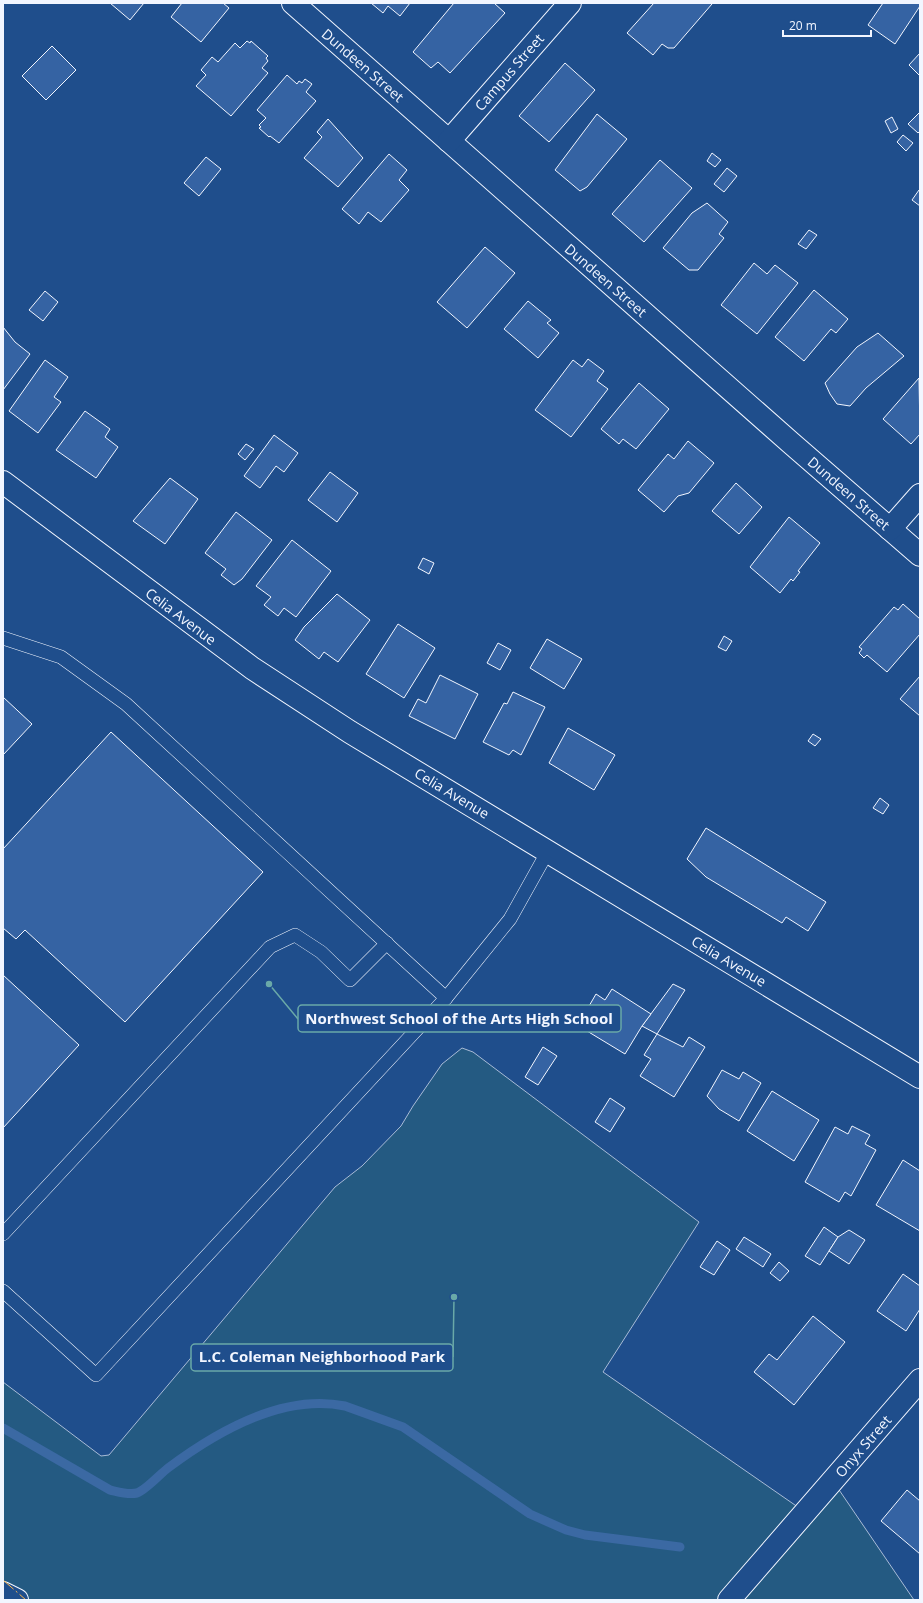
<svg xmlns="http://www.w3.org/2000/svg" width="923" height="1603" font-family="'Open Sans',sans-serif">
<style>
.green{fill:#245a82;stroke:#a8bbd7}
.lines{fill:none;stroke-linecap:round;stroke-linejoin:round}
.stream{stroke:#3b69a3;stroke-width:9}
.building{fill:#3563a3;stroke:#f2f6ff}
.lane-casing{stroke:#f2f6ff;stroke-width:14}
.street-casing{stroke:#f2f6ff;stroke-width:24}
.lane{stroke:#1f4e8c;stroke-width:13}
.street{stroke:#1f4e8c;stroke-width:22}
.power{stroke:#ffb74d;stroke-width:1;stroke-dasharray:14 3 2 3;stroke-linecap:butt}
.labels{text-anchor:middle;dominant-baseline:central;stroke-width:3;stroke-linejoin:round;paint-order:stroke}
.street-label{font-size:14px;fill:#f2f6ff;stroke:#1f4e8c}
.leader{fill:none;stroke:#6aa9a8;stroke-width:1.5}
.callout-dot{fill:#6aa9a8;stroke:#1f4e8c;stroke-width:1.5}
.callout{fill:#1f4e8c;stroke:#6aa9a8;stroke-width:1.5}
.callout-label{font-size:15px;text-anchor:middle;font-weight:bold;fill:#f2f6ff}
</style>
<rect width="100%" height="100%" fill="#1f4e8c"/>
<polygon class="green" points="462,1048 473,1052 699,1222 603,1372 805,1512 833,1481 914,1600 3,1600 3,1382 101,1456 109,1455 335,1187 362,1166 401,1126 413,1106 442,1064"/>
<g class="lines">
<path class="stream" d="M3,1428L110,1490C119,1492 128,1495 137,1493C146,1490 160,1474 168,1468C216,1432 283,1393 345,1406L403,1427L530,1514L566,1530L585,1535L680,1547"/>
</g>
<g class="building">
<polygon points="110,3 144,3 130,20"/>
<polygon points="182,3 223,3 229,8 201,42 171,17"/>
<polygon points="371,3 410,3 400,16 388,6 383,13"/>
<polygon points="454,3 494,3 505,13 450,73 438,62 431,68 413,52"/>
<polygon points="654,3 711,3 712,4 674,48 668,48 662,44 653,55 627,33"/>
<polygon points="883,3 920,3 920,6 895,44 868,25"/>
<polygon points="247,41 250,43 251,41 268,56 266,58 268,61 262,68 268,73 231,116 196,86 206,75 201,70 212,57 218,62 235,43 240,48"/>
<polygon points="52,46 76,70 46,100 22,76"/>
<polygon points="920,53 920,76 909,65"/>
<polygon points="565,63 595,90 549,142 519,116"/>
<polygon points="287,75 297,84 299,81 302,83 305,79 312,84 306,92 316,101 279,143 270,136 269,137 259,128 261,127 259,125 266,118 257,110"/>
<polygon points="920,112 920,131 918,133 908,124"/>
<polygon points="597,114 627,139 587,187 580,191 555,170"/>
<polygon points="892,117 898,129 891,133 885,121"/>
<polygon points="328,119 363,158 338,187 304,158 322,137 317,132"/>
<polygon points="903,135 913,143 906,151 897,142"/>
<polygon points="712,153 721,160 715,167 707,161"/>
<polygon points="389,154 407,170 399,180 409,190 381,222 368,212 359,224 342,209"/>
<polygon points="206,157 221,169 199,196 184,183"/>
<polygon points="660,160 692,188 644,242 612,214"/>
<polygon points="727,168 737,176 724,192 714,184"/>
<polygon points="919,190 920,191 920,206 912,200"/>
<polygon points="707,203 728,222 719,234 724,238 698,270 689,270 663,248 692,213"/>
<polygon points="809,230 817,235 806,249 798,244"/>
<polygon points="485,247 515,273 467,328 437,302"/>
<polygon points="754,263 767,274 775,265 798,283 757,334 721,305"/>
<polygon points="814,290 848,319 836,333 831,329 804,361 775,337"/>
<polygon points="45,291 58,302 43,321 29,310"/>
<polygon points="528,301 551,320 547,323 559,333 538,358 504,329"/>
<polygon points="3,327 15,342 30,354 3,390"/>
<polygon points="878,333 904,356 866,388 850,406 837,404 830,394 825,383 857,347"/>
<polygon points="588,359 604,371 597,381 608,389 571,437 535,410 573,360 582,367"/>
<polygon points="45,360 68,377 54,397 61,402 38,433 9,411"/>
<polygon points="919,378 920,434 911,444 883,419"/>
<polygon points="639,383 669,409 636,449 623,439 619,444 601,429"/>
<polygon points="85,411 110,429 105,437 118,447 96,478 56,450"/>
<polygon points="274,435 298,453 284,472 276,466 260,488 244,476"/>
<polygon points="688,441 714,463 689,493 678,496 664,512 638,490 668,454 674,459"/>
<polygon points="246,444 254,449 245,460 238,454"/>
<polygon points="330,472 358,493 337,522 308,500"/>
<polygon points="170,478 198,499 165,544 133,521"/>
<polygon points="736,483 762,507 739,534 712,511"/>
<polygon points="236,512 272,540 242,579 234,585 221,575 226,569 205,553"/>
<polygon points="789,517 820,543 798,571 800,572 793,581 791,579 780,593 750,567"/>
<polygon points="292,540 331,571 296,617 284,608 278,616 264,605 271,597 256,586"/>
<polygon points="423,558 434,563 429,574 418,568"/>
<polygon points="337,594 370,620 338,662 324,652 319,659 295,640 304,627"/>
<polygon points="903,604 920,619 920,634 887,672 867,655 864,658 859,653 862,649 859,647 894,607 898,610"/>
<polygon points="398,624 435,648 404,698 366,674"/>
<polygon points="724,636 732,641 726,651 718,647"/>
<polygon points="547,639 582,659 564,689 530,668"/>
<polygon points="498,643 511,650 500,670 487,663"/>
<polygon points="440,675 478,694 455,739 409,716 418,699 426,703"/>
<polygon points="920,676 920,716 900,699"/>
<polygon points="513,692 545,707 521,755 513,750 509,755 483,742 504,703 507,704"/>
<polygon points="3,697 32,724 3,755"/>
<polygon points="568,728 615,755 594,790 549,763"/>
<polygon points="111,732 263,872 125,1022 25,930 16,939 3,928 3,849"/>
<polygon points="813,734 821,739 815,746 808,741"/>
<polygon points="880,798 889,805 883,814 873,808"/>
<polygon points="706,828 826,902 808,931 786,917 782,923 706,877 687,859"/>
<polygon points="3,975 79,1045 3,1128"/>
<polygon points="673,984 685,990 657,1034 642,1026"/>
<polygon points="612,989 651,1014 642,1026 625,1054 587,1031 594,1019 585,1013 596,994 605,1000"/>
<polygon points="657,1034 683,1047 689,1037 705,1047 674,1097 640,1076 651,1059 644,1055"/>
<polygon points="543,1047 557,1056 538,1085 525,1077"/>
<polygon points="722,1070 739,1079 743,1072 761,1083 739,1121 719,1109 707,1096"/>
<polygon points="772,1091 819,1120 794,1161 747,1131"/>
<polygon points="610,1098 625,1108 610,1132 595,1122"/>
<polygon points="852,1126 870,1135 865,1144 876,1150 851,1196 845,1192 839,1202 805,1182 835,1127 848,1134"/>
<polygon points="903,1160 920,1171 920,1231 876,1205"/>
<polygon points="824,1227 838,1237 820,1265 805,1256"/>
<polygon points="849,1230 865,1240 849,1264 829,1251 838,1237"/>
<polygon points="744,1237 771,1254 763,1267 736,1249"/>
<polygon points="717,1241 730,1250 714,1275 700,1267"/>
<polygon points="779,1262 789,1271 780,1281 770,1273"/>
<polygon points="903,1274 920,1286 920,1309 906,1331 877,1311"/>
<polygon points="813,1316 845,1342 794,1405 754,1372 769,1354 777,1360"/>
<polygon points="907,1490 920,1501 920,1554 881,1521"/>
</g>
<g class="lines">
<g class="lane-casing">
<g id="lane">
<polyline points="3,638 61,657 126,704 446,998"/>
<polyline points="3,1234 270,947 295,935 321,952 350,980 387,943"/>
<polyline points="3,1291 96,1375 446,998 510,919 548,851"/>
</g>
</g>
<g class="street-casing">
<g id="street">
<polyline points="293,3 791,443 920,555"/>
<polyline points="449,141 570,3"/>
<polyline points="3,482 252,668 350,732 920,1077"/>
<polyline points="890,529 920,495"/>
<polyline points="3,1593 17,1600"/>
<polyline points="729,1600 920,1380"/>
</g>
</g>
<use href="#lane" class="lane"/>
<use href="#street" class="street"/>
<polyline class="power" points="3,1580 26,1600"/>
</g>
<g class="labels">
<g class="street-label">
<text transform="translate(363 65) rotate(41)">Dundeen Street</text>
<text transform="translate(509 72) rotate(-49)">Campus Street</text>
<text transform="translate(606 280) rotate(41)">Dundeen Street</text>
<text transform="translate(849 493) rotate(41)">Dundeen Street</text>
<text transform="translate(181 616) rotate(37)">Celia Avenue</text>
<text transform="translate(452 793) rotate(31)">Celia Avenue</text>
<text transform="translate(729 961) rotate(31)">Celia Avenue</text>
<text transform="translate(863 1446) rotate(-49)">Onyx Street</text>
</g>
</g>
<path class="leader" d="M269 984L298 1019M454 1297L453 1357"/>
<g class="callout-dot">
<circle cx="269" cy="984" r="4"/>
<circle cx="454" cy="1297" r="4"/>
</g>
<g class="callout">
<rect x="298" y="1005" width="323" height="27" rx="4"/>
<rect x="191" y="1344" width="262" height="27" rx="4"/>
</g>
<g class="callout-label">
<text x="459" y="1024">Northwest School of the Arts High School</text>
<text x="322" y="1362">L.C. Coleman Neighborhood Park</text>
</g>
<rect width="923" height="1603" fill="none" stroke="#f2f6ff" stroke-width="8"/>
<path d="M783 30v6h88v-6" fill="none" stroke="#f2f6ff" stroke-width="2"/>
<text x="789" y="30" font-size="12" fill="#f2f6ff" stroke="#1f4e8c" stroke-width="3" paint-order="stroke">20 m</text>
</svg>
